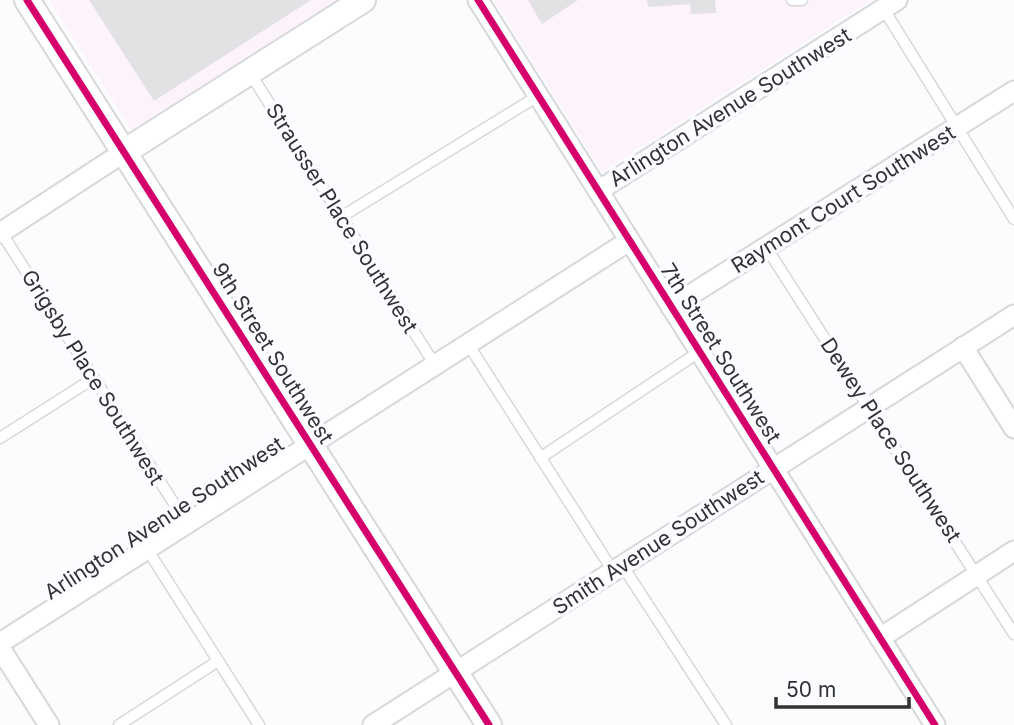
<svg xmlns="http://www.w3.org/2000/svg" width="1014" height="725" font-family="Inter,sans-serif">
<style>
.medical{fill:#fdf3fc}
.building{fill:#e2e1e3}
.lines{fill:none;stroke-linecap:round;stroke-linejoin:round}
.service-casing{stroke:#d7d8d9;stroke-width:13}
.minor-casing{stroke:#d7d8d9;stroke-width:23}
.tertiary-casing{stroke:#d7d8d9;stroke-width:28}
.service{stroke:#feffff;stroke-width:10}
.minor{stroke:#feffff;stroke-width:19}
.tertiary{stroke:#feffff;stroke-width:24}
.cycleway-casing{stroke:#fafcff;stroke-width:11}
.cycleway{stroke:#d6006c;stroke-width:7}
.labels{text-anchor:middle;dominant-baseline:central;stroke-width:7;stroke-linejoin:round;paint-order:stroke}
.street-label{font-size:21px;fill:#313234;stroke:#fafcff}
</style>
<rect width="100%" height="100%" fill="#fbfcfe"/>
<g class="medical">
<polygon points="49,0 340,0 133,132"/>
<polygon points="494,0 871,0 602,172"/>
</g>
<g class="building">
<polygon points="89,0 311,0 154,101"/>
<polygon points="528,0 578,0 542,24"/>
<polygon points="647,0 715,0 716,13 691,14 690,4 648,7"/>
</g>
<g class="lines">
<g class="service-casing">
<g id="service">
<polyline points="792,0 802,0"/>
<polyline points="883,8 1014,219"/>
<polyline points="250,73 435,365"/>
<polyline points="341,217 538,96"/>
<polyline points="1,232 187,524"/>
<polyline points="766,247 1014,634"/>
<polyline points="468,344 613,571"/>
<polyline points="0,438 94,378"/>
<polyline points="540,458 699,352"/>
<polyline points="147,549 259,725"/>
<polyline points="622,565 726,725"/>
<polyline points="119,725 218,661"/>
</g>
</g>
<g class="minor-casing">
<g id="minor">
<polyline points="478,0 935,725"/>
<polyline points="598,191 897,0"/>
<polyline points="0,233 124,152"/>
<polyline points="671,307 1014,91"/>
<polyline points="963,347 1014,428"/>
<polyline points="880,638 1014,551"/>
<polyline points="0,643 629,241"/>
<polyline points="0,648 49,725"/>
<polyline points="373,725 1014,315"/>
</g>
</g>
<g class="tertiary-casing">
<g id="tertiary">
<polyline points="27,0 489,725"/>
<polyline points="124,152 363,0"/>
</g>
</g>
<use href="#service" class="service"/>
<use href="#minor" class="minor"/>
<use href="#tertiary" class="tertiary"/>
<g class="cycleway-casing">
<g id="cycleway">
<polyline points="27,0 489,725"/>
<polyline points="478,0 935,725"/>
</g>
</g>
<use href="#cycleway" class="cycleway"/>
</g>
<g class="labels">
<g class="street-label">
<text transform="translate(730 107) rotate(-32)">Arlington Avenue Southwest</text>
<text transform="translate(843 199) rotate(-32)">Raymont Court Southwest</text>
<text transform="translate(342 218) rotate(58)">Strausser Place Southwest</text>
<text transform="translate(273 353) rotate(58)">9th Street Southwest</text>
<text transform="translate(721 353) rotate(58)">7th Street Southwest</text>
<text transform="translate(93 377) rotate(58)">Grigsby Place Southwest</text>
<text transform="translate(891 440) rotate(57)">Dewey Place Southwest</text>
<text transform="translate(164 518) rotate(-33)">Arlington Avenue Southwest</text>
<text transform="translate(658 542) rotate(-33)">Smith Avenue Southwest</text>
</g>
</g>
<path d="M776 697v10h133v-10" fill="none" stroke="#313234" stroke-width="3.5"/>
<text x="786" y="697" font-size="21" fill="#313234" stroke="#fafcff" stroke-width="5" paint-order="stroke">50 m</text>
</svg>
